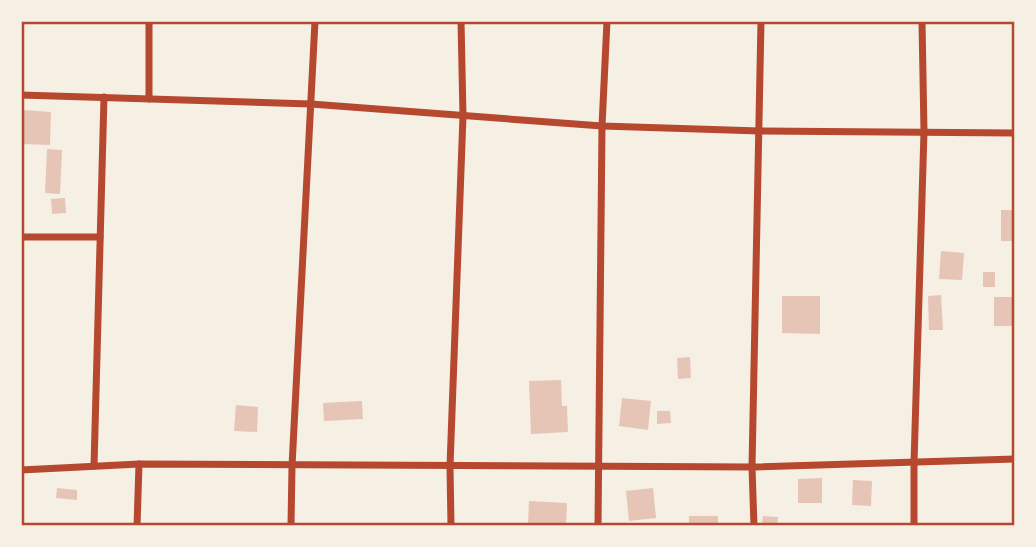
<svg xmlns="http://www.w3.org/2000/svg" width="1036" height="547" font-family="Karla,sans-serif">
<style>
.building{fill:#e6c5b7}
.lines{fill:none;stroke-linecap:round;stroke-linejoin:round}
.minor{stroke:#b5482f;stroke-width:7}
.neatline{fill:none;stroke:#b5482f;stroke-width:2.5}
</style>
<rect width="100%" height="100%" fill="#f6efe4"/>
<g class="building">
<polygon points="22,110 51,112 50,145 21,144"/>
<polygon points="47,149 62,150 60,194 45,193"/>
<polygon points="65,198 66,213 52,214 51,199"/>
<rect x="1001" y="210" width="14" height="31"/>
<polygon points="941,251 964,253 962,280 939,279"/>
<rect x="983" y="272" width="12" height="15"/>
<polygon points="941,295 943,330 929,330 928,296"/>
<polygon points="782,296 820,296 820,334 782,333"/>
<rect x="994" y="297" width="21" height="29"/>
<polygon points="690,357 691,378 678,379 677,358"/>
<polygon points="561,380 562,406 567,406 568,432 531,434 529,381"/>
<polygon points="622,398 651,401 648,430 619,426"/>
<polygon points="362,401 363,419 324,421 323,403"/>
<polygon points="236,405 258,407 257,432 234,431"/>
<polygon points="657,411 670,411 671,423 657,424"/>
<polygon points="822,478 822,503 798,503 798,479"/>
<polygon points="853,480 872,481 871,506 852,505"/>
<polygon points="57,488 77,490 77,500 56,498"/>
<polygon points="653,488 656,518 629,521 626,491"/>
<polygon points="529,501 567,503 566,526 528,526"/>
<rect x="689" y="516" width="29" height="10"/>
<polygon points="763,516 778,517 777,526 762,525"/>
</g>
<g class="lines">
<g class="minor">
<polyline points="21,95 311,104 602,126 760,131 1015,133"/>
<polyline points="149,99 149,21"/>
<polyline points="21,237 100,237"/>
<polyline points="94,466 104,97"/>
<polyline points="21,470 139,464 752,467 1015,459"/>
<polyline points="137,526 139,464"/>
<polyline points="291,526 292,466 315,21"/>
<polyline points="451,526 450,466 463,116 461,21"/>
<polyline points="598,526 602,126 607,21"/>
<polyline points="754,526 752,467 761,21"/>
<polyline points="914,526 914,463 924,132 922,21"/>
</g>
</g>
<rect width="1036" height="547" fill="none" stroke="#f6efe4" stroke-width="46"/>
<rect x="23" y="23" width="990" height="501" class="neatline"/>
</svg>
